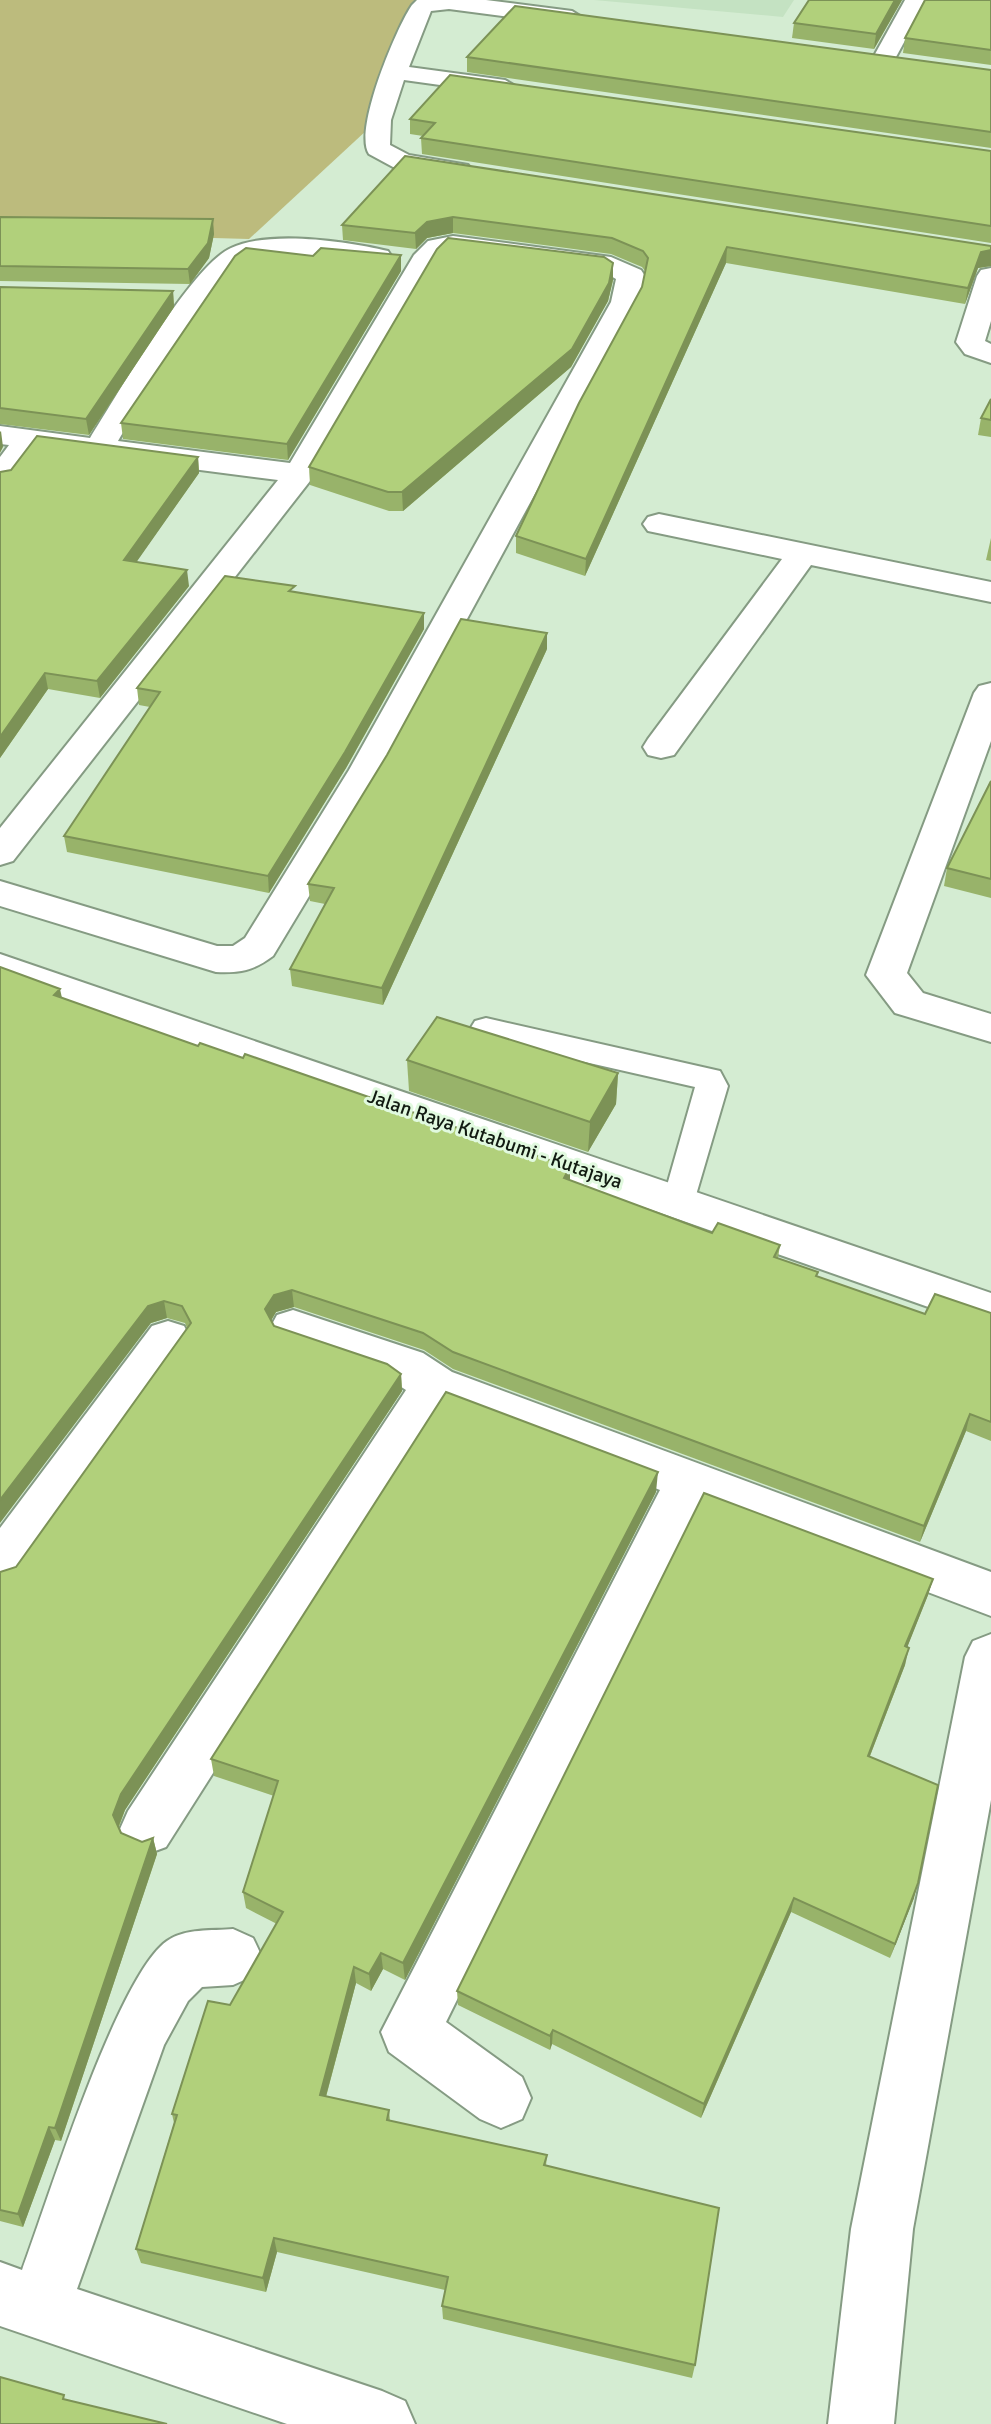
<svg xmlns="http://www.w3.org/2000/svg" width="991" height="2424" font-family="Signika,sans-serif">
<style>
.built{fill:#c4e2c2}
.green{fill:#bcbb7d}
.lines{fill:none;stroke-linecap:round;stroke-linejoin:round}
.service-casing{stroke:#859b83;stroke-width:4}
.minor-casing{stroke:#859b83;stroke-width:4}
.tertiary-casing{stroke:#859b83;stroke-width:4}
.service{fill:#fff;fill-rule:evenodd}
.minor{fill:#fff;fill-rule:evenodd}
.tertiary{fill:#fff;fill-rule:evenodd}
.wall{fill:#98b36a}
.shaded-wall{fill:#7c9256}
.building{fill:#b1d07b;stroke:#7c9256;stroke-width:2}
.labels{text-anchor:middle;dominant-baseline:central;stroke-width:6;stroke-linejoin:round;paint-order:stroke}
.street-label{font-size:20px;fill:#111a11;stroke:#e1f9df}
</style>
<rect width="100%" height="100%" fill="#d4ecd2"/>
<polygon class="built" points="594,0 794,0 783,17"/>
<polygon class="green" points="0,0 419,0 381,117 249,239 0,232"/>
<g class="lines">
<g class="service-casing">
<polygon id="service" points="486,1018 720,1071 728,1086 691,1212 679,1216 667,1212 662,1203 695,1087 475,1037 470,1029 475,1021"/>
</g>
<g class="minor-casing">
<g id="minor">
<path d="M486,0L572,11L583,18L572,25L449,9L431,11L409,67L505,80L517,87L505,94L404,80L391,120L390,145L409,155L468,165L472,170L468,175L459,178L393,167L369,154C353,131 396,28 412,5L417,0Z"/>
<polygon points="905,0 927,0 890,68 874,68 870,63"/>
<path d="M453,236L611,257L641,270L645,276L639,302L385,770L273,956C253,971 240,973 216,972L0,906V881L217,946H233L245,938L349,770L611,302L616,279L604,272L447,253L435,265L310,481L13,861L0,865V828L278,480L38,449L11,484L0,486V457L9,445L0,444V426L90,438C116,397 192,265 231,248C269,230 347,241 388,251L392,257L388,263L378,265C345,262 281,246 250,259C210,276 143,401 118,441L290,463L414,255L428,241Z"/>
<polygon points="991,268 991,321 985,341 991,344 991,363 965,354 956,342 977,276 981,270"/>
<polygon points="659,514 991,582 991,602 811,565 674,755 661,758 648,755 643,747 648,739 782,559 648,531 643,524 648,517"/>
<polygon points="991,683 991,741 907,973 923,993 991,1014 991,1042 895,1013 866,975 974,693 979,686"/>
<polygon points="293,1310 423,1353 452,1372 991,1572 991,1616 701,1506 446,2022 522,2077 531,2098 522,2119 501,2128 480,2119 389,2052 381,2032 660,1490 445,1408 166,1847 147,1854 128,1847 120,1829 128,1811 406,1390 389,1379 277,1341 270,1328 277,1315"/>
<polygon points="168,1321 184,1326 191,1339 184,1352 18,1582 0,1588 0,1528 152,1326"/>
<polygon points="991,1634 991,1800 913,2229 894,2424 828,2424 851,2229 965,1657 973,1641"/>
<path d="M233,1929L253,1938L262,1957L253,1976L233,1985L202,1987L188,2001L164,2045L77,2289L382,2391L405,2401L415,2424H287L0,2326V2262L22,2270C47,2203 117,1976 167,1941C185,1928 212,1931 233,1929Z"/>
</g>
</g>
<g class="tertiary-casing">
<polygon id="tertiary" points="0,954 991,1293 991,1329 0,981"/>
</g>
<use href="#service" class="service"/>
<use href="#minor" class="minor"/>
<use href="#tertiary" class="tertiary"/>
</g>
<g class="wall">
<polygon points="902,0 874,49 792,38 794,23"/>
<polygon points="991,0 991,65 903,53 905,38"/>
<polygon points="467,57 991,70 991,148 467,72"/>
<polygon points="410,119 991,151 991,243 422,154 421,138 423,136 410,134"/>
<polygon points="405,156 991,246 991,266 978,268 965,304 726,263 585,576 516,553 516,536 642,287 646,272 642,267 611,254 453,233 427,238 416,249 343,240 342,225"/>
<polygon points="0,217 214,234 209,258 190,284 0,281"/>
<polygon points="401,255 401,271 288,460 123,439 121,423"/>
<polygon points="613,280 608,301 571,367 403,511 389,511 310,485 309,467"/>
<polygon points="0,287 173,291 174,307 89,435 0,424"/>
<polygon points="991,399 991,437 978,435 981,418"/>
<polygon points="198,457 199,473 136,562 189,586 100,698 48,689 0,758 0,472"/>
<polygon points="991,538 991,561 986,560"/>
<polygon points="295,592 424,613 424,629 346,768 269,893 67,852 64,836 150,707 139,705 137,688"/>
<polygon points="547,649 383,1005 292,986 290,969 325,904 310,901 308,884"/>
<polygon points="991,781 991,898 944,886 947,868"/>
<polygon points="62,998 198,1046 243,1058 570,1167 570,1180 712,1233 780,1245 778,1258 817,1277 925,1314 991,1313 991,1441 966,1431 920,1542 453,1369 424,1350 294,1307 276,1312 271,1321 274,1326 401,1374 402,1391 125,1810 119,1827 121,1833 142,1842 153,1838 157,1854 61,2141 55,2140 23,2227 0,2221 0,1572 16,1567 187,1328 185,1323 167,1318 151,1323"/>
<polygon points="407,1060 618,1073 616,1104 588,1152 409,1091"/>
<polygon points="656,1492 405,1980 383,1969 371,1991 356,1983 326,2097 389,2110 390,2121 547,2155 546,2166 695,2365 692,2378 443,2319 442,2306 445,2290 277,2252 266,2292 141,2263 136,2249 174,2123 172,2114 230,2005 277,1924 246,1908 243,1892 274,1796 214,1776 211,1759"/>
<polygon points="933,1579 928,1595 907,1647 905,1665 870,1756 914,1898 890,1958 791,1912 701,2118 552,2044 550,2050 458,2005 457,1991"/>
</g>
<g class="shaded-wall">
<polygon points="895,0 902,0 874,49 876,34"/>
<polygon points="453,217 453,233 427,238 416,249 415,233 427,222"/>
<polygon points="213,219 214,234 209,258 190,284 188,269"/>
<polygon points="727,247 726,263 585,576 586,559"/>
<polygon points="991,250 991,266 978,268 965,304 968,288 981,252"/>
<polygon points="401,255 401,271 288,460 287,444"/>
<polygon points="613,263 613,280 608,301 571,367 403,511 402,492"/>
<polygon points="173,291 174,307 89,435 86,419"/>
<polygon points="1,431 3,447 0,453 0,432"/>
<polygon points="198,457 199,473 126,577 124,560"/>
<polygon points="187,570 189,586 100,698 97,681"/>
<polygon points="424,613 424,629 346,768 269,893 268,876"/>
<polygon points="547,633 547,649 383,1005 382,988"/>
<polygon points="45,673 48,689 0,758 0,737"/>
<polygon points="60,989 64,1007 54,995"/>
<polygon points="618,1073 616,1104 588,1152 590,1122"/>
<polygon points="570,1167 570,1184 564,1178"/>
<polygon points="292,1290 294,1307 276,1312 267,1327 265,1309 274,1295"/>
<polygon points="164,1301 167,1318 151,1323 0,1523 0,1500 148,1306"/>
<polygon points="401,1374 402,1391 125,1810 117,1830 113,1815 121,1794"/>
<polygon points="970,1414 966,1431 920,1542 924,1526"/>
<polygon points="658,1472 656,1492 405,1980 403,1963"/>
<polygon points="933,1579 928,1595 901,1663 905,1646"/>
<polygon points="909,1648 905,1665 864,1771 868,1756"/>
<polygon points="153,1838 157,1854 61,2141 55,2128"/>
<polygon points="918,1883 914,1898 890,1958 895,1944"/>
<polygon points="794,1898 791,1912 701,2118 704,2104"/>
<polygon points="381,1953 383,1969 371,1991 369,1974"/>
<polygon points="354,1967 356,1983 322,2111 320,2095"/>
<polygon points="553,2030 552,2044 550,2050 550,2036"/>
<polygon points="49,2127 55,2140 23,2227 18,2214"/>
<polygon points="274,2238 277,2252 266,2292 263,2278"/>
</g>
<g class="building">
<polygon points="809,0 895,0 876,34 794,23"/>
<polygon points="925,0 991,0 991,50 905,38"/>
<polygon points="515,6 991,70 991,132 467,57"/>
<polygon points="450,75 991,151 991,226 421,138 435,123 410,119"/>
<polygon points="405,156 991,246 991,250 981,252 968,288 727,247 586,559 516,536 579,403 642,287 648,258 643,251 612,238 453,217 427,222 415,233 342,225"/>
<polygon points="0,217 213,219 208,243 188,269 0,266"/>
<polygon points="448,238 604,257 613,263 609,283 572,349 402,492 388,492 309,467 437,249"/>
<polygon points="246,248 313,256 321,248 401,255 287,444 121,423 235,256"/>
<polygon points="0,287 173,291 86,419 0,408"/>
<polygon points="991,399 991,420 981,418"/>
<polygon points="37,436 198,457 124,560 187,570 97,681 45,673 0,737 0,472 11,470"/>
<polygon points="225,576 295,586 289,591 424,613 345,752 268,876 64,836 160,692 137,688"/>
<polygon points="461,619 547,633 382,988 290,969 334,888 308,884 387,755"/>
<polygon points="991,781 991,879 947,868"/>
<polygon points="0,967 60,989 54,995 198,1046 200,1043 243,1058 245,1054 570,1167 564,1178 712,1233 718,1223 780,1245 774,1257 818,1272 816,1276 925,1314 935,1294 991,1313 991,1422 970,1414 924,1526 453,1352 423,1333 292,1290 274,1295 265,1309 274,1326 387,1364 401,1374 121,1794 113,1815 121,1833 142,1842 153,1838 55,2128 49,2127 18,2214 0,2210 0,1572 16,1567 191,1323 182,1306 164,1301 148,1306 0,1500"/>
<polygon points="437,1017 618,1073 590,1122 407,1060"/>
<polygon points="446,1392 658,1472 403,1963 381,1953 369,1974 354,1967 320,2095 389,2110 387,2120 547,2155 544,2165 719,2208 695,2365 442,2306 448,2277 274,2238 263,2278 136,2249 177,2115 172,2114 208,2001 230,2005 283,1912 243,1892 278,1781 211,1759"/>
<polygon points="704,1493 933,1579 905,1646 909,1648 868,1756 938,1785 918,1883 895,1944 794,1898 704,2104 553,2030 550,2036 457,1991"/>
<polygon points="0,2377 64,2395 63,2399 167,2424 0,2424"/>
</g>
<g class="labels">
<g class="street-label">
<text transform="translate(495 1139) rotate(19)">Jalan Raya Kutabumi - Kutajaya</text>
</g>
</g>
</svg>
